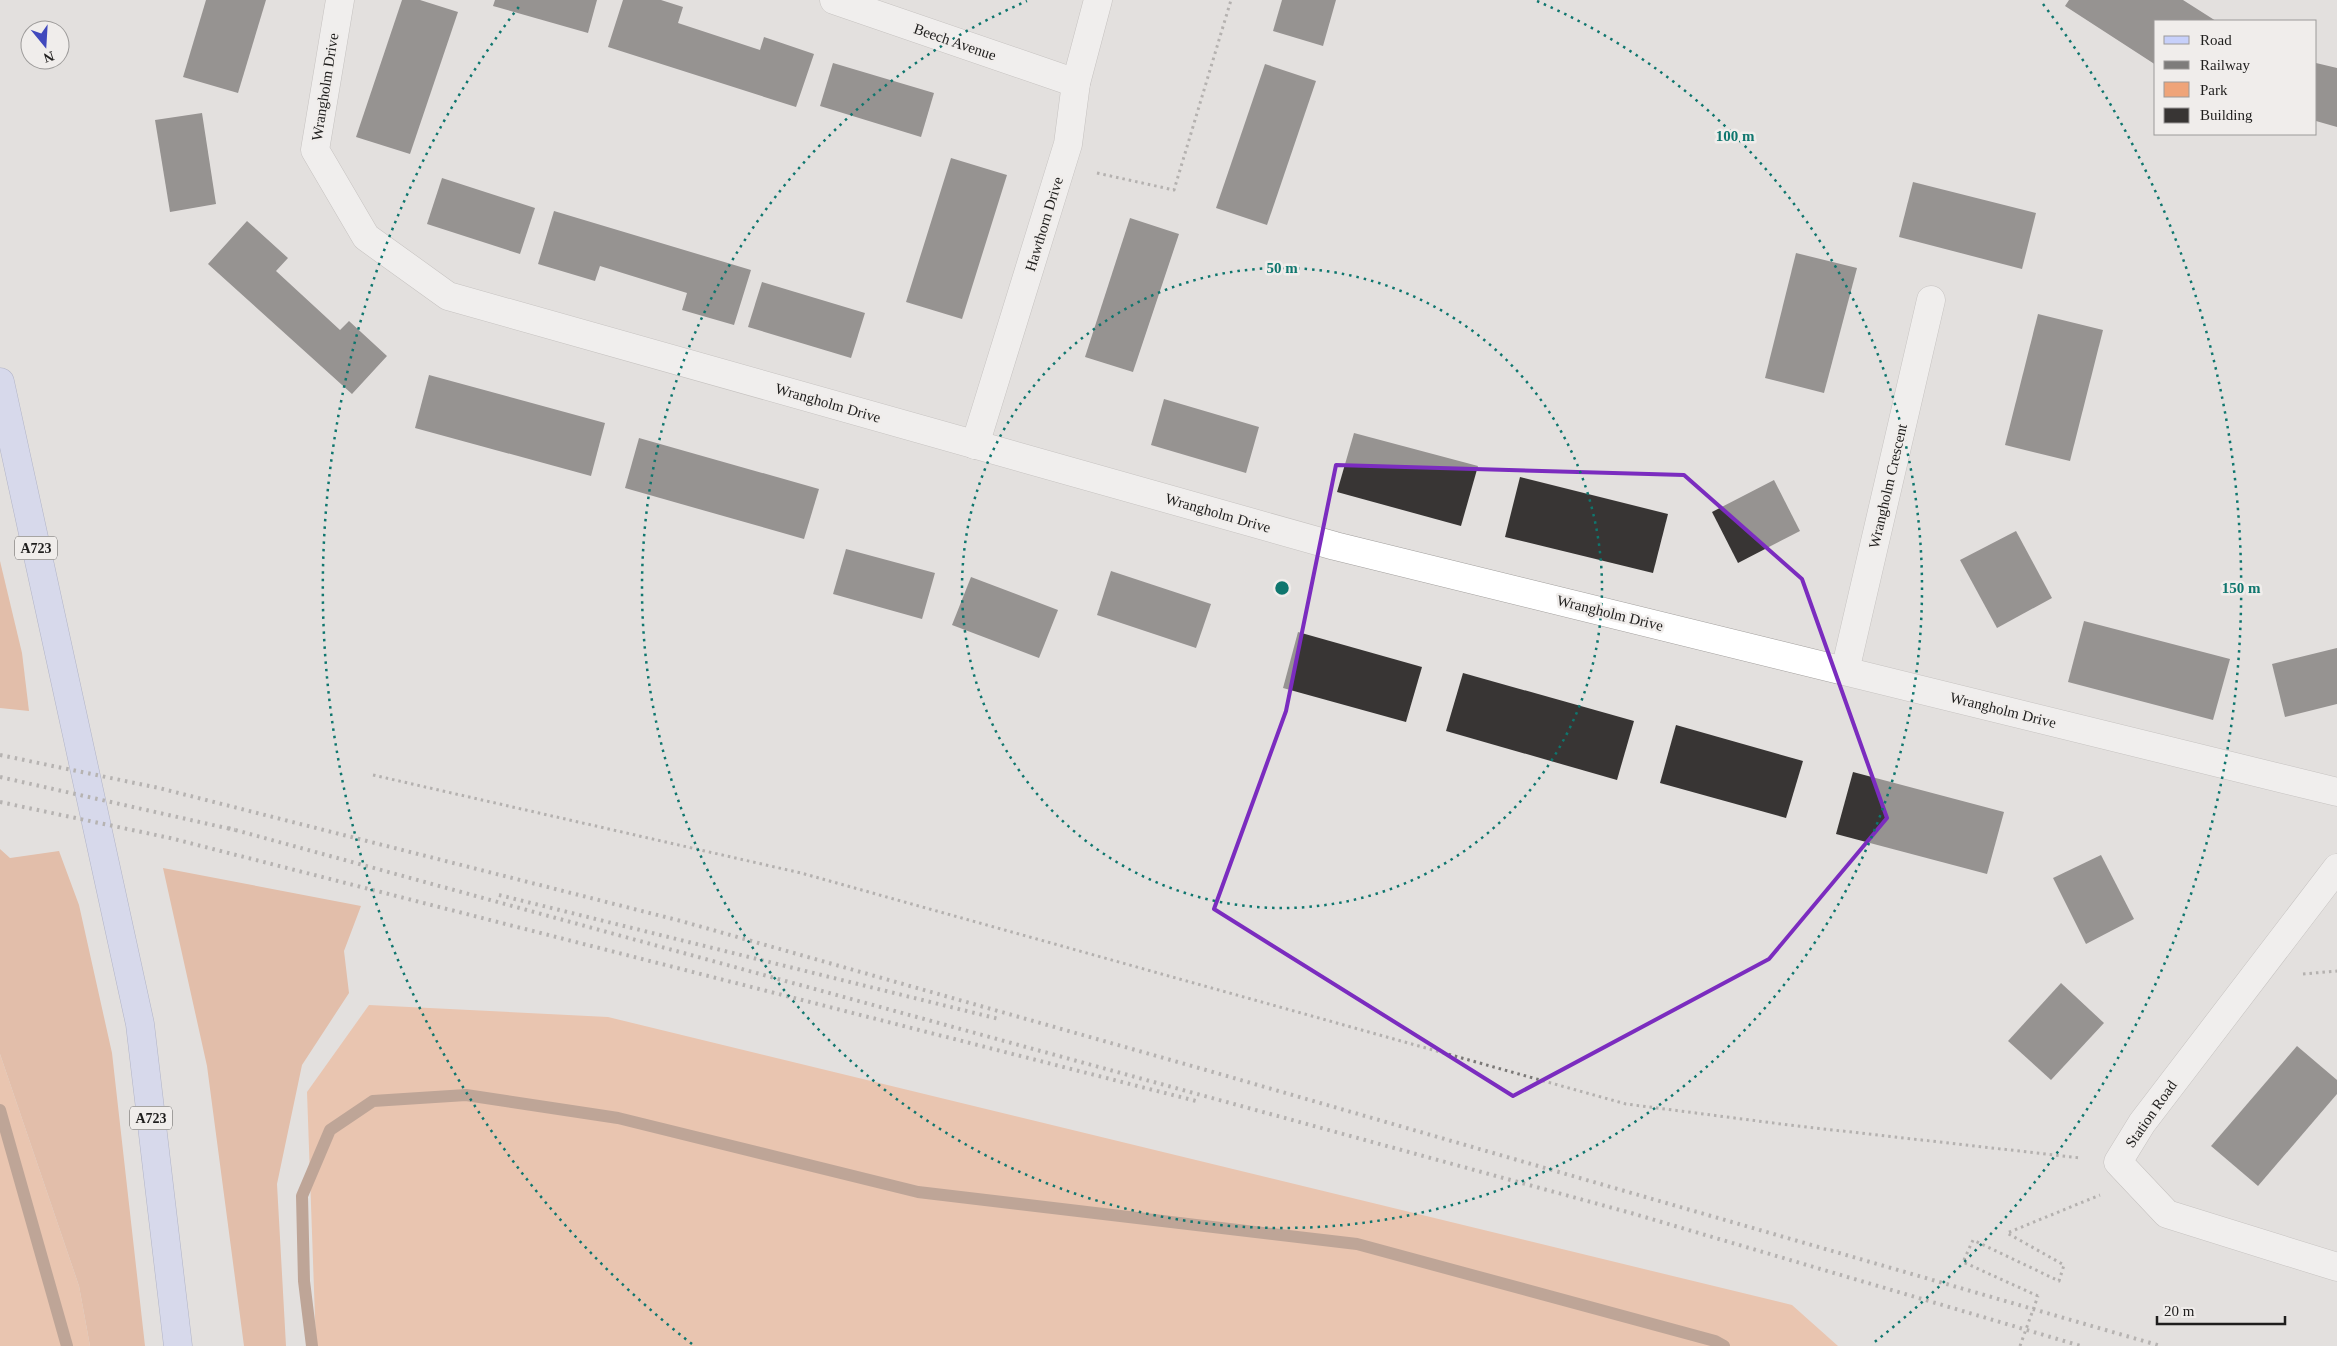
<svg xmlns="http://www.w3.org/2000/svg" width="2337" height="1346" font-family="Georgia,serif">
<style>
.green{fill:#efa479}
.forest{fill:#e0956a}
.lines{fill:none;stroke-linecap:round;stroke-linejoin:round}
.stream{stroke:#915e41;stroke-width:12}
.building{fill:#383534}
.minor-casing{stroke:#a29f9d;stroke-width:29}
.major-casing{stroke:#747eaa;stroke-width:29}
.path{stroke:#7a7876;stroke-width:3;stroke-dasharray:2.5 4;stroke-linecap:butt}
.minor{stroke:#fff;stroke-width:28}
.major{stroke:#c7d0fa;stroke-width:28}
.rail{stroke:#7e7c7b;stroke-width:4;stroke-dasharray:2.5 5;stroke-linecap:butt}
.path-bridge{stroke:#7a7876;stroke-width:3;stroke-dasharray:2.5 4;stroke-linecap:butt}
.marked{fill:none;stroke:#7b2cbf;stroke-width:4;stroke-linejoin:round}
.ring{fill:none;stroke:#0f766e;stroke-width:2.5;stroke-dasharray:2.5 5}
.labels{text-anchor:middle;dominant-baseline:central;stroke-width:5;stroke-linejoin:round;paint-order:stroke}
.shield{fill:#f0edeb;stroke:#5e5c5b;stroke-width:1}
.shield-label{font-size:14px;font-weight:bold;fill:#1f1e1d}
.street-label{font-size:15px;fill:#1f1e1d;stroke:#f0edeb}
.centre{fill:#0f766e;stroke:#f0edeb;stroke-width:2.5}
.ring-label{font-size:15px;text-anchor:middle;font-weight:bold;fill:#0f766e;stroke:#f0edeb;stroke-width:5;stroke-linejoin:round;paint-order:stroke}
</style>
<rect width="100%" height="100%" fill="#e3e0de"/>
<g class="green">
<polygon points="369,1005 608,1017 1792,1305 1838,1346 316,1346 307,1092"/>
<polygon points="0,1054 79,1286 90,1346 0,1346"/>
</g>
<g class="forest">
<polygon points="0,561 22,653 29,711 0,708"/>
<polygon points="0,849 10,858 59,851 79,905 112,1053 145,1346 90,1346 79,1286 0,1054"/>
<polygon points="163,868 361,906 344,951 349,993 302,1065 277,1184 286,1346 244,1346 207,1066"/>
</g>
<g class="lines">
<g class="stream">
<polyline points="0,1110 67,1346"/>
<polyline points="312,1346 304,1281 302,1196 330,1130 373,1101 466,1095 618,1118 918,1192 1357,1244 1715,1341 1724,1346"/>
</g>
</g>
<g class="building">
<polygon points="206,0 266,0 238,93 183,77"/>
<polygon points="402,0 420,0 458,12 410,154 356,137"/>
<polygon points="495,0 597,0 588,33 493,6"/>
<polygon points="623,0 661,0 683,7 678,23 760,50 764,37 814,54 796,107 608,47"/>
<polygon points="1282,0 1336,0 1323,46 1273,31"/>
<polygon points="2069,0 2183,0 2216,21 2156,21 2156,65 2065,6"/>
<polygon points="833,63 934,93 921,137 820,106"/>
<polygon points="2316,63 2337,68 2337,127 2316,121"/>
<polygon points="1265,64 1316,81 1267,225 1216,208"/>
<polygon points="202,113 216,204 170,212 155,120"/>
<polygon points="951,158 1007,175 962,319 906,302"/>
<polygon points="442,178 535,208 520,254 427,224"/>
<polygon points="1913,182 2036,213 2022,269 1899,237"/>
<polygon points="554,211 751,270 734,325 682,310 687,293 600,266 595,281 538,264"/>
<polygon points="1130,218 1179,234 1133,372 1085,357"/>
<polygon points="247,221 288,258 276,271 340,330 349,321 387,356 352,394 208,264"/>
<polygon points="1796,253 1857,268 1824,393 1765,378"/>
<polygon points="762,282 865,313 851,358 748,327"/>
<polygon points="2038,314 2103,330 2070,461 2005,445"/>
<polygon points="429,375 605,423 591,476 415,428"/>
<polygon points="1164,399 1259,427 1246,473 1151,445"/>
<polygon points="1354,433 1478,466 1461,526 1337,492"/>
<polygon points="639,438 819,489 804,539 625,488"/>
<polygon points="1520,477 1668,514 1653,573 1505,537"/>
<polygon points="1774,480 1800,531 1738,563 1712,512"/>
<polygon points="2016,531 2052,598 1997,628 1960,560"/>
<polygon points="846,549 935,573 922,619 833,594"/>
<polygon points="1111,571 1211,604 1196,648 1097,615"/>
<polygon points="971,577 1058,610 1039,658 952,625"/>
<polygon points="2084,621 2230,659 2213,720 2068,682"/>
<polygon points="1298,632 1422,667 1406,722 1283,688"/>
<polygon points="2337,648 2337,704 2285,717 2272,664"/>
<polygon points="1463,673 1634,721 1617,780 1446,731"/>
<polygon points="1676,725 1803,761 1786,818 1660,783"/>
<polygon points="1853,772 2004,812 1987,874 1836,834"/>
<polygon points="2101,855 2134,919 2086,944 2053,878"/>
<polygon points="2061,983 2104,1023 2051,1080 2008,1041"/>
<polygon points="2297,1046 2337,1080 2337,1094 2258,1186 2211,1146"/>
</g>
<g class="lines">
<g class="minor-casing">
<g id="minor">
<polyline points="340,0 315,150 366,237 448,296 1335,546 2337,792"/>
<polyline points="834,0 1076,83"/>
<polyline points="975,445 1068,144 1076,83 1098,0"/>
<polyline points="1845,671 1931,300"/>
<polyline points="2337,868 2142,1123 2118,1162 2167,1214 2337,1267"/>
</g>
</g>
<g class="major-casing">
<polyline id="major" points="0,382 140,1024 178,1346"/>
</g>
<g class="path">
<polyline points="1097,173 1174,190 1231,0"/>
<polyline points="373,775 801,873 1626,1104 1789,1125 2081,1158"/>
<polyline points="2303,974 2337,971"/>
<polyline points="2038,1296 1963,1262 1973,1240 2059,1281 2064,1265 2007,1233 2100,1195"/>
</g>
<use href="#minor" class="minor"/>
<use href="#major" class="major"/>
<g class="rail">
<polyline points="0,755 159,788 681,921 1206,1070 2161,1346"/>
<polyline points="0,777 235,830"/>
<polyline points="0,802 170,838 1200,1102"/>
<polyline points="228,828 1631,1213 2081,1346"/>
<polyline points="499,895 999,1019"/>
</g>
<polyline class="path-bridge" points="2020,1346 2038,1296"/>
</g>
<path d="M0 0H2337V1346H0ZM1336,465L1684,475L1802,579L1887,818L1769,959L1513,1096L1214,909L1286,711Z" fill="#e3e0de" fill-opacity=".55" fill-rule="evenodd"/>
<path class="marked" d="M1336,465L1684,475L1802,579L1887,818L1769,959L1513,1096L1214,909L1286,711Z"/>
<g class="ring">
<circle cx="1282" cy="588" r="320"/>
<path d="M1537 1A640 640 0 1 1 1027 1"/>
<path d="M692 1344A959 959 0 0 1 521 4M2043 4A959 959 0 0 1 1872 1344"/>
</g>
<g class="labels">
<g class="shield">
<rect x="15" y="536.5" width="42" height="23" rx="4"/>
<rect x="130" y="1106.5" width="42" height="23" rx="4"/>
</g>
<g class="shield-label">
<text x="36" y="548">A723</text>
<text x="151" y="1118">A723</text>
</g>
<g class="street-label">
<text transform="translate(955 42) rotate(19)">Beech Avenue</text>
<text transform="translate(325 87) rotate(-81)">Wrangholm Drive</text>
<text transform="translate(1044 224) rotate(-73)">Hawthorn Drive</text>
<text transform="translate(828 403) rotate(16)">Wrangholm Drive</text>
<text transform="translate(1888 486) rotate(-77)">Wrangholm Crescent</text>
<text transform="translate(1218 513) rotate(16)">Wrangholm Drive</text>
<text transform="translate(1610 613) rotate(14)">Wrangholm Drive</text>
<text transform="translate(2003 710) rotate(14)">Wrangholm Drive</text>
<text transform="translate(2151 1114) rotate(-55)">Station Road</text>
</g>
</g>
<circle cx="1282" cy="588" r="8" class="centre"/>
<g class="ring-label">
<text x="1735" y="141">100 m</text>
<text x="1282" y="273">50 m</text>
<text x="2241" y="593">150 m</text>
</g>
<rect x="2154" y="20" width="162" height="115" fill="#f0edeb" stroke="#9c9a99"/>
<rect x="2164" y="36" width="25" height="8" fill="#c7d0fa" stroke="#9c9a99"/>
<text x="2200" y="45" font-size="15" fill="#1f1e1d">Road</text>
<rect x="2164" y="61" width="25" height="8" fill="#7e7c7b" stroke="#9c9a99"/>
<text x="2200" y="70" font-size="15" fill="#1f1e1d">Railway</text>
<rect x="2164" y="82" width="25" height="15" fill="#efa479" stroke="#9c9a99"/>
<text x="2200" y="95" font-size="15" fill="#1f1e1d">Park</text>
<rect x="2164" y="108" width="25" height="15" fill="#383534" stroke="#9c9a99"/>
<text x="2200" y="120" font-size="15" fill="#1f1e1d">Building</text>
<g transform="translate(45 45) rotate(162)"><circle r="24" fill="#f0edeb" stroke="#9c9a99"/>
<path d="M0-4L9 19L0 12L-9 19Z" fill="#4149bd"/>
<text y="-8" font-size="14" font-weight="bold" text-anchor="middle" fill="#1f1e1d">N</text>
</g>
<path d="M2157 1316v8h128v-8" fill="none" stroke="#1f1e1d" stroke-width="2.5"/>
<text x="2164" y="1316" font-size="15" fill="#1f1e1d" stroke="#f0edeb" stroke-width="4" paint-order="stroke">20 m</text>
</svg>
